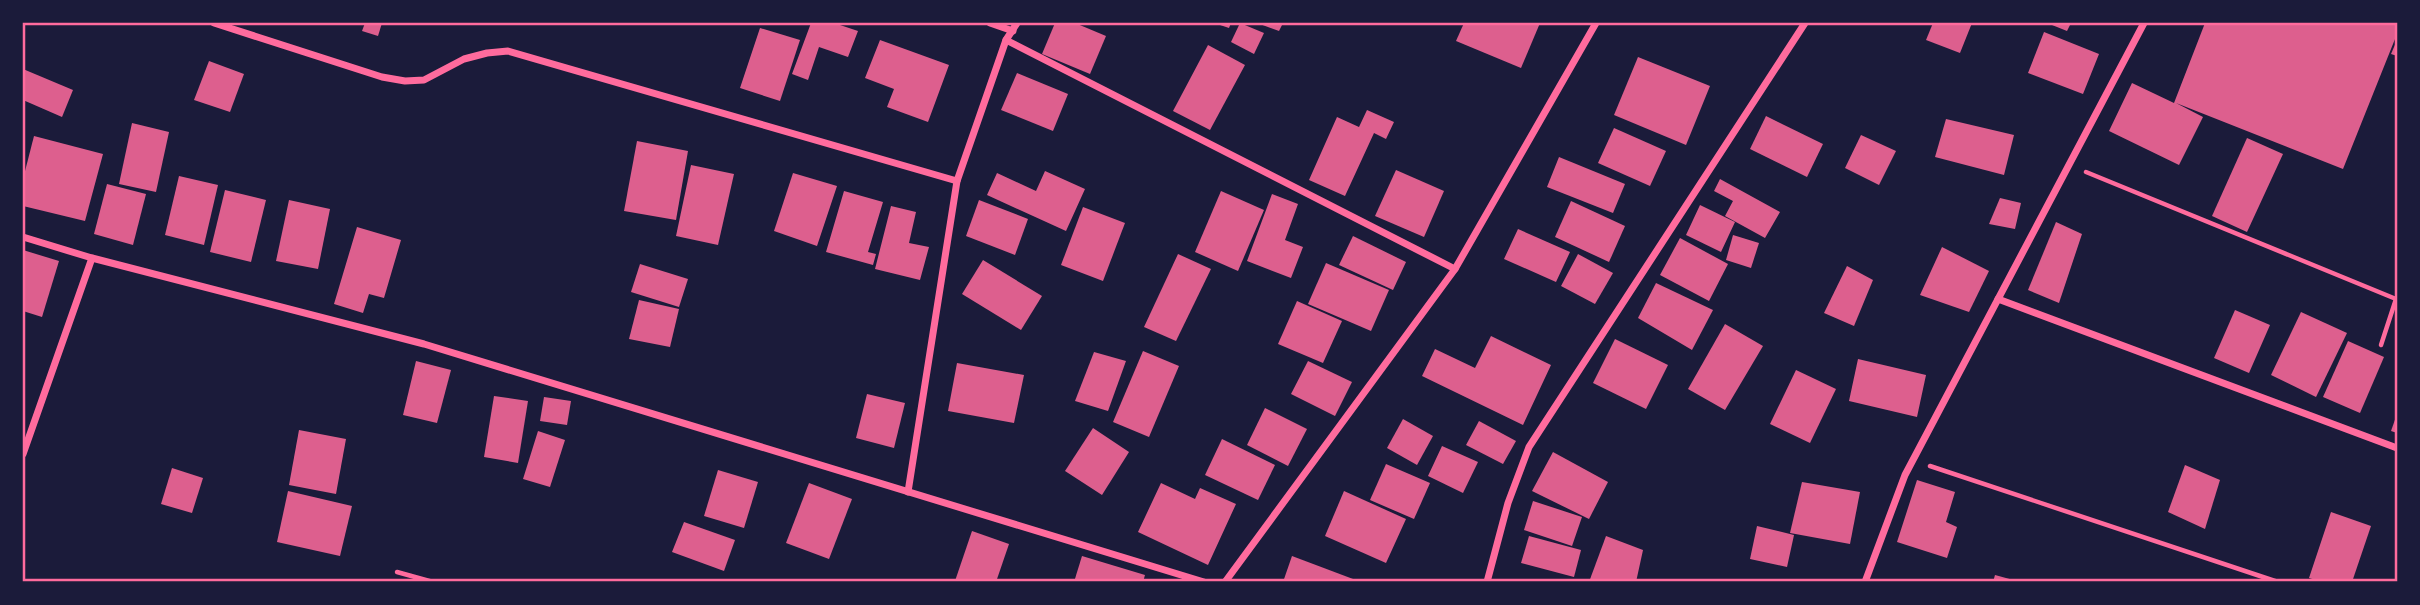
<svg xmlns="http://www.w3.org/2000/svg" width="2420" height="605" font-family="Karla,sans-serif">
<style>
.building{fill:#dd5f8e}
.lines{fill:none;stroke-linecap:round;stroke-linejoin:round}
.path{stroke:#ff6b9d;stroke-width:4.5}
.minor{stroke:#ff6b9d;stroke-width:7}
.neatline{fill:none;stroke:#ff6b9d;stroke-width:2.5}
</style>
<rect width="100%" height="100%" fill="#1b1b3a"/>
<g class="building">
<polygon points="365,23 382,23 378,36 362,31"/>
<polygon points="811,23 834,23 858,31 848,57 819,47 808,80 792,74"/>
<polygon points="1055,23 1075,23 1106,36 1090,74 1042,54"/>
<polygon points="1214,23 1231,23 1229,28"/>
<polygon points="1240,23 1264,33 1254,54 1231,42"/>
<polygon points="1257,23 1283,23 1279,31"/>
<polygon points="1464,23 1540,23 1521,68 1456,41"/>
<polygon points="1933,23 1972,23 1960,53 1926,40"/>
<polygon points="2047,23 2071,23 2067,31"/>
<polygon points="2205,23 2397,23 2397,34 2343,169 2176,103 2203,117 2179,165 2109,131 2132,83 2174,103"/>
<polygon points="760,28 800,40 780,101 740,88"/>
<polygon points="2044,32 2099,54 2083,94 2028,73"/>
<polygon points="880,40 949,65 928,122 887,107 894,89 865,78"/>
<polygon points="2397,40 2397,56 2391,54"/>
<polygon points="1208,45 1245,65 1210,130 1173,111"/>
<polygon points="1638,57 1710,86 1686,145 1614,115"/>
<polygon points="209,61 244,74 230,112 194,100"/>
<polygon points="23,69 73,90 62,117 23,100"/>
<polygon points="1017,73 1068,94 1053,131 1001,110"/>
<polygon points="1367,110 1394,122 1386,139 1374,133 1345,196 1309,180 1337,117 1359,127"/>
<polygon points="1766,116 1823,144 1807,177 1750,149"/>
<polygon points="1946,119 2014,135 2004,175 1935,157"/>
<polygon points="132,123 169,132 156,192 119,184"/>
<polygon points="1614,128 1666,151 1650,186 1598,163"/>
<polygon points="1861,135 1896,151 1879,185 1845,168"/>
<polygon points="34,136 103,154 85,221 23,206 23,179"/>
<polygon points="2247,138 2283,154 2247,232 2212,216"/>
<polygon points="637,141 688,151 676,220 624,211"/>
<polygon points="1559,157 1625,184 1613,213 1547,187"/>
<polygon points="691,165 734,174 718,245 676,236"/>
<polygon points="1396,170 1444,191 1424,237 1375,216"/>
<polygon points="1045,171 1085,189 1066,231 987,195 997,173 1036,191"/>
<polygon points="793,173 837,186 817,246 774,231"/>
<polygon points="179,176 218,185 204,245 165,235"/>
<polygon points="1720,179 1780,212 1765,238 1725,216 1733,201 1714,191"/>
<polygon points="107,184 146,194 133,245 94,234"/>
<polygon points="225,190 266,200 251,262 210,252"/>
<polygon points="844,191 883,202 868,252 876,254 873,265 826,252"/>
<polygon points="1221,191 1264,210 1238,271 1195,252"/>
<polygon points="1272,194 1298,204 1285,240 1303,247 1291,278 1247,261"/>
<polygon points="2000,198 2021,203 2015,229 1989,224"/>
<polygon points="289,200 330,209 318,269 276,261"/>
<polygon points="979,200 1028,219 1015,255 966,236"/>
<polygon points="1571,201 1625,226 1609,262 1555,237"/>
<polygon points="1700,205 1735,222 1721,252 1686,235"/>
<polygon points="891,206 916,212 909,243 929,247 920,280 875,269"/>
<polygon points="1083,207 1125,223 1103,281 1061,265"/>
<polygon points="2056,222 2082,234 2059,303 2028,290"/>
<polygon points="357,227 401,240 384,298 369,294 363,313 334,304"/>
<polygon points="1518,229 1570,252 1556,282 1504,259"/>
<polygon points="1733,235 1759,243 1751,268 1726,260"/>
<polygon points="1353,236 1406,262 1393,290 1339,265"/>
<polygon points="1680,238 1728,264 1709,301 1660,275"/>
<polygon points="1942,247 1989,271 1969,312 1920,295"/>
<polygon points="23,250 59,261 42,317 23,311"/>
<polygon points="1178,254 1211,269 1176,341 1144,327"/>
<polygon points="1578,254 1613,273 1595,304 1561,286"/>
<polygon points="983,260 1042,296 1021,330 962,294"/>
<polygon points="1326,263 1389,290 1371,331 1308,304"/>
<polygon points="640,264 688,279 679,307 631,292"/>
<polygon points="1847,266 1873,280 1854,326 1824,313"/>
<polygon points="1656,283 1713,310 1692,350 1638,318"/>
<polygon points="639,300 679,309 670,347 629,339"/>
<polygon points="1297,301 1342,321 1323,363 1278,344"/>
<polygon points="2235,310 2270,325 2249,373 2214,358"/>
<polygon points="2301,312 2347,333 2316,397 2271,375"/>
<polygon points="1725,324 1763,346 1725,410 1688,389"/>
<polygon points="1491,336 1551,365 1523,425 1422,376 1435,349 1475,368"/>
<polygon points="1615,339 1668,365 1646,409 1593,383"/>
<polygon points="2348,341 2384,357 2360,413 2323,397"/>
<polygon points="1143,351 1179,366 1149,437 1113,422"/>
<polygon points="1094,352 1126,361 1108,411 1075,401"/>
<polygon points="1858,359 1926,375 1917,417 1849,401"/>
<polygon points="416,361 451,370 437,423 403,415"/>
<polygon points="1308,361 1352,382 1335,416 1291,394"/>
<polygon points="957,363 1024,375 1014,423 948,411"/>
<polygon points="1796,370 1836,389 1810,443 1770,424"/>
<polygon points="867,394 905,403 894,448 856,438"/>
<polygon points="494,396 528,401 518,463 484,457"/>
<polygon points="544,397 571,401 567,425 540,421"/>
<polygon points="1265,408 1307,429 1288,466 1247,445"/>
<polygon points="2397,414 2397,433 2391,431"/>
<polygon points="1403,419 1433,436 1417,465 1387,448"/>
<polygon points="1479,421 1516,441 1503,464 1466,445"/>
<polygon points="1093,428 1129,452 1102,495 1065,471"/>
<polygon points="299,430 346,439 336,494 289,485"/>
<polygon points="538,431 565,440 550,487 523,479"/>
<polygon points="1222,439 1275,465 1258,500 1205,475"/>
<polygon points="1442,446 1478,462 1463,493 1428,476"/>
<polygon points="1553,452 1608,482 1589,519 1532,491"/>
<polygon points="1386,464 1430,483 1414,519 1370,500"/>
<polygon points="2185,465 2220,480 2205,529 2168,512"/>
<polygon points="172,468 203,478 192,513 161,504"/>
<polygon points="718,470 758,482 744,528 704,516"/>
<polygon points="1917,480 1955,492 1946,522 1957,527 1947,558 1897,542"/>
<polygon points="1802,482 1860,492 1850,544 1790,533"/>
<polygon points="809,483 852,499 829,559 786,543"/>
<polygon points="1161,483 1195,499 1200,488 1236,504 1208,565 1138,532"/>
<polygon points="288,491 352,506 340,556 277,542"/>
<polygon points="1344,491 1406,519 1386,563 1325,536"/>
<polygon points="1533,501 1582,517 1572,546 1524,530"/>
<polygon points="2331,512 2371,526 2352,582 2322,582 2309,578"/>
<polygon points="684,522 735,540 724,571 672,552"/>
<polygon points="1757,526 1794,535 1787,567 1750,559"/>
<polygon points="972,531 1009,544 996,582 955,581"/>
<polygon points="1529,536 1581,550 1574,577 1521,563"/>
<polygon points="1606,536 1643,550 1636,582 1589,582"/>
<polygon points="1082,556 1145,575 1143,582 1074,582"/>
<polygon points="1292,556 1361,582 1283,582"/>
<polygon points="1995,575 2017,581 2017,582 1993,582"/>
</g>
<g class="lines">
<g class="path">
<polyline points="2086,172 2396,299 2397,297"/>
<polyline points="2381,345 2396,299"/>
<polyline points="1930,466 2278,582"/>
<polyline points="397,572 433,582"/>
</g>
<g class="minor">
<polyline points="214,23 382,77 405,81 424,80 464,59 487,53 508,51 957,181"/>
<polyline points="990,23 1013,31"/>
<polyline points="1006,40 1455,269"/>
<polyline points="23,237 92,258 424,344 1204,582"/>
<polyline points="1998,299 2397,448"/>
<polyline points="23,454 92,258"/>
<polyline points="908,492 957,181 1006,40 1017,23"/>
<polyline points="1225,582 1455,269 1596,23"/>
<polyline points="1487,582 1508,503 1529,447 1805,23"/>
<polyline points="1865,582 1905,475 2144,23"/>
</g>
</g>
<rect width="2420" height="605" fill="none" stroke="#1b1b3a" stroke-width="49"/>
<rect x="24" y="24" width="2372" height="556" class="neatline"/>
</svg>
